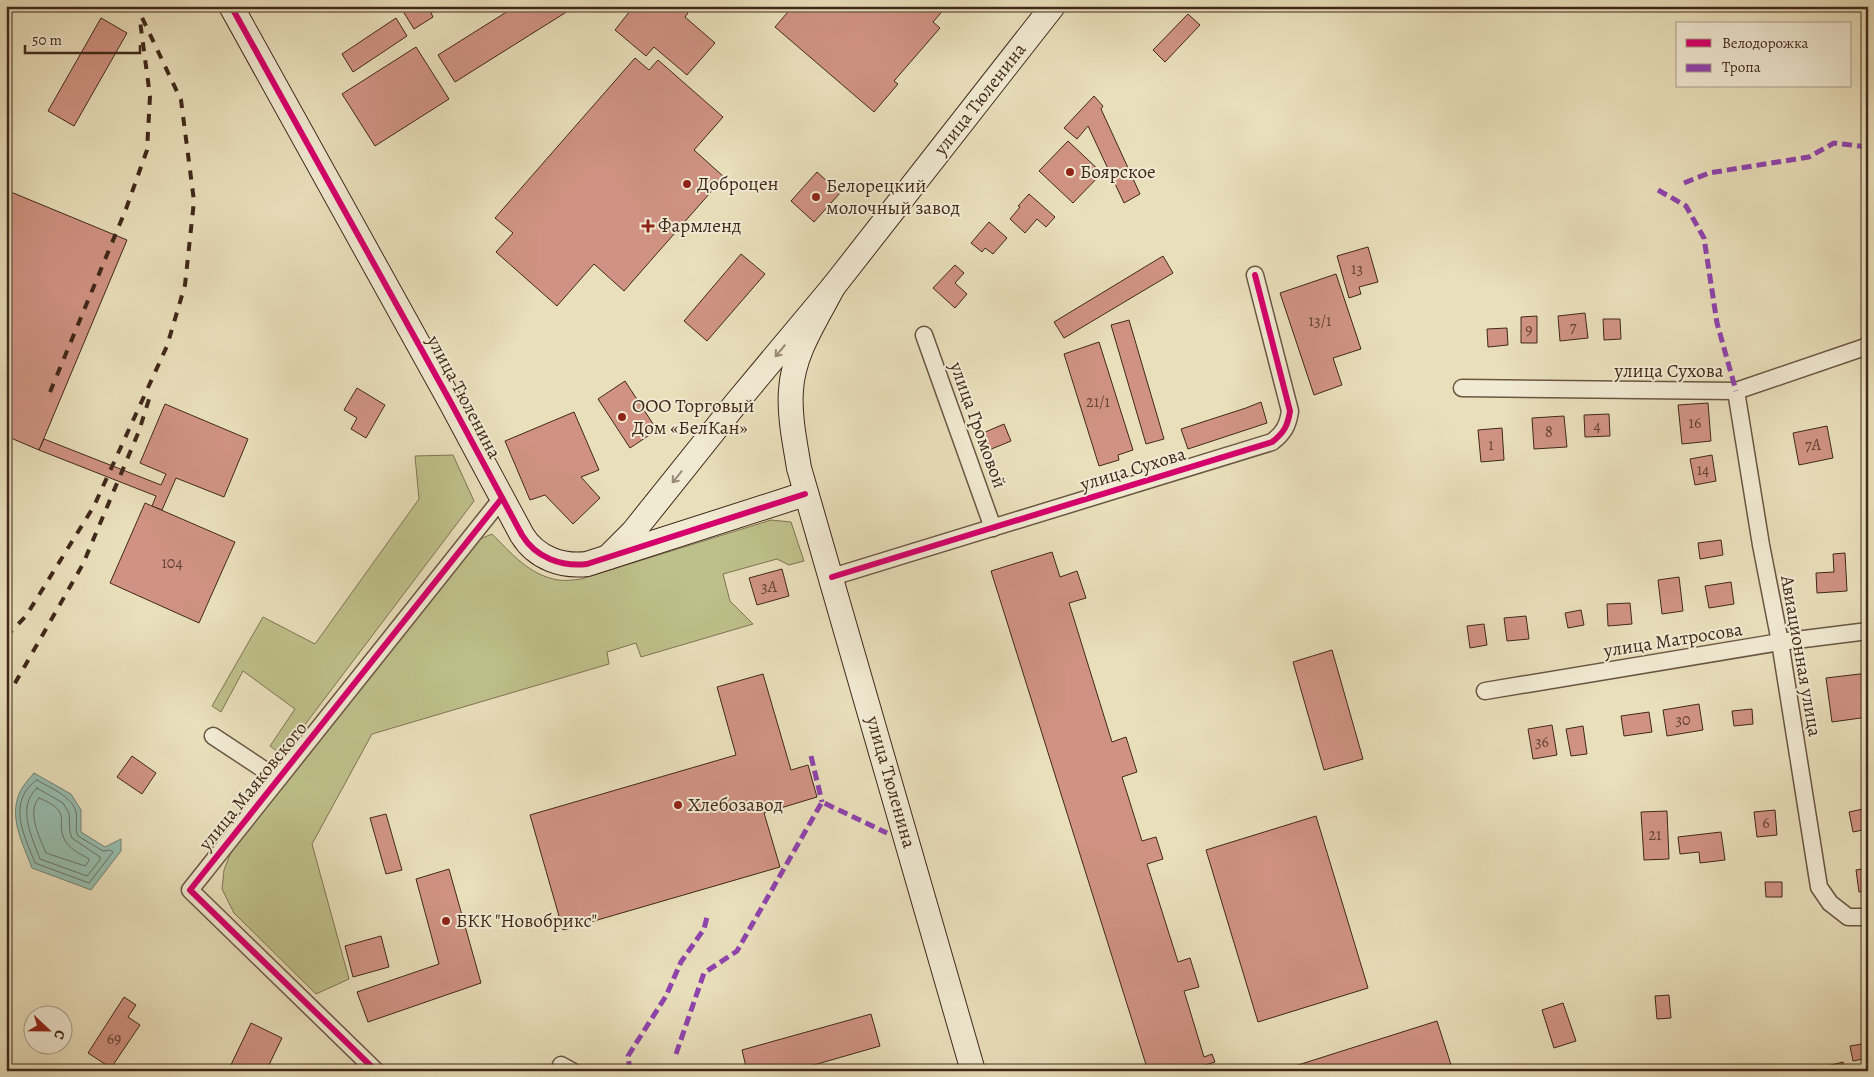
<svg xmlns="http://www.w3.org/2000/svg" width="1874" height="1077" font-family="Alegreya,serif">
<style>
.green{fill:#bec08b;stroke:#807452}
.water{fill:#97bdae;stroke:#758173}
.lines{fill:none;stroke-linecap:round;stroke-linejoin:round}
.shore{stroke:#6c7264;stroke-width:1}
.building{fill:#d09383;stroke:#41281a}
.street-casing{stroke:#6b5642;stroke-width:19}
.secondary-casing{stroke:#41281a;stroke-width:26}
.street{stroke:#f1ead3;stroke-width:16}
.secondary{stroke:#f1ead3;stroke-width:24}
.rail{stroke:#41281a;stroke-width:4;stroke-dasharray:9 9;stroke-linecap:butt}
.quiet{stroke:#8e44ad;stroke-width:5;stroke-dasharray:10 5;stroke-linecap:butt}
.cycleway-casing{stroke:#f1ead3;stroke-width:9}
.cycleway{stroke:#d6006c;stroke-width:6}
.oneway{stroke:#998976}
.poi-dot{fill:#8f2418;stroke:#f1ead3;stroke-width:2}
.labels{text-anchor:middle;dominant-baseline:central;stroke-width:4;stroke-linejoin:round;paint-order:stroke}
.number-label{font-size:16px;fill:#654334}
.street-label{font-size:19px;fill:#41281a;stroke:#f1ead3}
.poi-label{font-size:19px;fill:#41281a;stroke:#f1ead3;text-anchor:start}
</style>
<rect width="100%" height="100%" fill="#e9dfbb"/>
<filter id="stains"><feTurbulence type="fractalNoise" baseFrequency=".004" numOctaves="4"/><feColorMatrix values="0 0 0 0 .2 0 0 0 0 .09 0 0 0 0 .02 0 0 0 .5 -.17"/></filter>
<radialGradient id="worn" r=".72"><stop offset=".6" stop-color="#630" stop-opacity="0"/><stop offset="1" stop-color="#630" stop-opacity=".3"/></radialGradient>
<g class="green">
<polygon points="453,455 474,501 282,755 270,746 295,709 243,671 221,712 212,706 263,617 315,644 419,499 415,456"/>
<path d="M771,520L791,522L804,561L789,565L777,559L723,574L730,601L753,624L641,657L636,643L607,652L609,664L372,734L312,844L349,979L316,994L234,913L222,889L224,870L231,852L475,541L492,534C511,553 529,575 558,580C565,581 574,580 581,579Z"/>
</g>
<path class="water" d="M34,773L71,794L81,810V832L105,847L121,839V851L91,890L32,868C23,844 8,817 20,792C23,785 29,779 34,773Z"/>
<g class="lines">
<g class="shore">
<path d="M37,780C50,788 72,796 76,812C78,820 74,828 78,836L103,851L110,850L113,852L89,883L35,863C26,839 10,811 28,788C31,785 33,782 37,780Z"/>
<path d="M37,788L63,803L69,813L70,832L72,838L100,857V860L87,876L40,859C32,837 16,807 37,788Z"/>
<path d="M39,798C76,813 53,822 66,842C71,850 81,854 89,859V861L85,866L46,853C40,838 26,812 39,798Z"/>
</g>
</g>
<g class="building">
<polygon points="403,6 407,7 441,6 431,13 433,17 414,29 401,8"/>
<polygon points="516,6 576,6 455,82 438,55"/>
<polygon points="634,6 680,6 688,13 685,17 715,43 687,75 654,47 646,56 615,30"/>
<polygon points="793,6 947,6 933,22 940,28 894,81 898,84 874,112 775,27"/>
<polygon points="1188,14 1200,25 1165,62 1153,50"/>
<polygon points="101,18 127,33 74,126 48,111"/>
<polygon points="396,18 407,36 353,72 342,54"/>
<polygon points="416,47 449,99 375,146 342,94"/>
<polygon points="635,58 649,70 658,60 723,117 694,150 724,177 624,291 594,264 557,306 496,252 513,233 495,218"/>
<polygon points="1094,96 1103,106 1101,109 1140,194 1124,203 1088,126 1077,139 1064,128"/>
<polygon points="1068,141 1102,173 1073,203 1039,171"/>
<polygon points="817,172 840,193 814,222 791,201"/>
<polygon points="6,190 127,240 39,450 6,436"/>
<polygon points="1029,194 1055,217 1046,227 1037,219 1025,233 1010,219 1020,207 1018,206"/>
<polygon points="989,222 1007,238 993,254 985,248 982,252 971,243"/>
<polygon points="1368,247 1378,282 1359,287 1361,294 1349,298 1337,256"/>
<polygon points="741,254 765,274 707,341 684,321"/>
<polygon points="1163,256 1173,273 1064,338 1054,322"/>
<polygon points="955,265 964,273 955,283 967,294 955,308 933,288"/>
<polygon points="1336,274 1361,349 1333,358 1342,385 1314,395 1280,293"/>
<polygon points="1585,313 1588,338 1560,341 1558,316"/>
<polygon points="1537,316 1537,343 1521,343 1521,317"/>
<polygon points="1603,319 1620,319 1621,339 1604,340"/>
<polygon points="1129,320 1164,439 1146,444 1111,325"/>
<polygon points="1507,328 1508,345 1488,347 1487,329"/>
<polygon points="1099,342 1133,450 1118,455 1119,460 1099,466 1064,354"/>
<polygon points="625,381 657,430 630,448 598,399"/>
<polygon points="357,388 385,405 366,438 351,429 357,418 344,410"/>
<polygon points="1261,402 1267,423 1188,449 1181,429 1246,408"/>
<polygon points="1708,403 1711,441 1682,444 1678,405"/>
<polygon points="165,404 248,439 224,497 176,478 162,510 152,506 156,496 39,450 44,439 161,485 166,474 140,463"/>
<polygon points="574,412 599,470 581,477 600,498 573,524 545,495 530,500 505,441"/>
<polygon points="1609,414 1610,436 1585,437 1584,415"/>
<polygon points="1564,416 1567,447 1534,449 1532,418"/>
<polygon points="1004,424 1011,441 989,450 983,433"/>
<polygon points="1827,426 1833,458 1799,465 1793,433"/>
<polygon points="1502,428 1504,460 1481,462 1478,430"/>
<polygon points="1712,455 1716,481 1695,485 1690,459"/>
<polygon points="145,503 235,542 199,623 110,583"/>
<polygon points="1721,540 1723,555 1700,559 1698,543"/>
<polygon points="1052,552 1060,577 1077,571 1086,598 1069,603 1112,742 1126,737 1137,772 1122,777 1142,841 1156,837 1163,859 1147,864 1178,962 1190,958 1199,987 1184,991 1204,1057 1212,1054 1215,1062 1187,1071 1148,1071 991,571"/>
<polygon points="1845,553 1847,591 1817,593 1816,573 1834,572 1833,554"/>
<polygon points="782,569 789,596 757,605 749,578"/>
<polygon points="1679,577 1683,611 1662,614 1658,580"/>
<polygon points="1731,582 1734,604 1709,608 1705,586"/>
<polygon points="1630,603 1632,624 1608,626 1607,604"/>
<polygon points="1581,610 1584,625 1568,628 1565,613"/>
<polygon points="1526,616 1529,639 1507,641 1504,618"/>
<polygon points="1484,624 1487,645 1470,648 1467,626"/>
<polygon points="1332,650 1363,759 1324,770 1293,662"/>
<polygon points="1868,673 1868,717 1832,722 1826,678"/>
<polygon points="763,674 791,770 808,765 817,797 764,813 780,867 563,930 530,815 736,755 717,687"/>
<polygon points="1699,704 1703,730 1667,736 1663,710"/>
<polygon points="1752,709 1753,724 1734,726 1732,711"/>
<polygon points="1649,712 1652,732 1624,736 1621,716"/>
<polygon points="1552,725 1557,755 1533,759 1528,729"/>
<polygon points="1583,726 1587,754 1571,756 1566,729"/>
<polygon points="132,756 156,773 142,794 117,777"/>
<polygon points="1868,808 1868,829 1853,832 1849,812"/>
<polygon points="1775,810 1777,835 1757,837 1754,812"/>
<polygon points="1667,811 1669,859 1644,860 1641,812"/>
<polygon points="386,814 402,870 386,874 370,818"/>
<polygon points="1316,816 1368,988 1258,1022 1206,850"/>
<polygon points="1721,832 1725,860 1700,863 1699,852 1680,854 1678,837"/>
<polygon points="1868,868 1868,891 1859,892 1856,870"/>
<polygon points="449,869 481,983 368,1022 357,992 439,964 416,879"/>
<polygon points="1765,882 1782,882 1782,897 1766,897"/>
<polygon points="381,936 389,967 353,977 345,946"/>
<polygon points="1669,995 1671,1018 1657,1019 1655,996"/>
<polygon points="124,997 136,1005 128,1017 140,1025 111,1068 88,1053"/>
<polygon points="1563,1003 1576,1041 1554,1048 1542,1010"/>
<polygon points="871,1014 880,1046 793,1071 747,1071 742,1050"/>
<polygon points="1437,1021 1453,1071 1279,1071"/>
<polygon points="251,1023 282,1038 266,1071 228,1071"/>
<polygon points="1868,1043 1868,1058 1853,1061 1850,1046"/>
<polygon points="1843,1062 1845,1071 1824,1071 1823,1067"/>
</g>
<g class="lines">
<g class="street-casing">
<g id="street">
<polyline points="924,335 993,528"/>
<polyline points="1462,388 1736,391 1868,346"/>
<polyline points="1736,391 1761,545 1780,642 1819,887 1830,903 1848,917 1868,917"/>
<path d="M832,577L1272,442C1284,433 1288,425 1290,411L1255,275"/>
<polyline points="1485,691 1780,642 1868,631"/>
<polyline points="213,736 278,779"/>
<polyline points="561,1065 572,1071"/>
<polyline points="376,1071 190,890 502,498"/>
</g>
</g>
<g class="secondary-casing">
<g id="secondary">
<path d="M231,6L450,401L522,535C536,558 562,567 587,564L805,494"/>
<path d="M833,287C816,320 793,353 791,390C789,416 795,443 799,468L973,1071"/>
<polyline points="608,557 633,532 737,402 833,287 1053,6"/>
</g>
</g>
<use href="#street" class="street"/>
<use href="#secondary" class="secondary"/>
<g class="rail">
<polyline points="50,392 126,209 147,150 150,96 140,21"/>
<polyline points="6,637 26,616 94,506 167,346 185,285 194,201 181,100 138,9"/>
<polyline points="6,699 83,564 139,431 150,396"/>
</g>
<g class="quiet">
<polyline points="1684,183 1709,173 1809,157 1834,143 1868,147"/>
<polyline points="1658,190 1686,206 1704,238 1717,323 1736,391"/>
<polyline points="811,756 822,802"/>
<polyline points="676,1054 704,973 737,951 822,802 887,833"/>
<polyline points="630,1071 628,1056 666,996 681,962 704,929 707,917"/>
</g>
<g class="cycleway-casing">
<g id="cycleway">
<path d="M231,6L450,401L522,535C536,558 562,567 587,564L805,494"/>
<path d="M832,577L1272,442C1284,433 1288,425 1290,411L1255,275"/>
<polyline points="376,1071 190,890 502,498"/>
</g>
</g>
<use href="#cycleway" class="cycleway"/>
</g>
<defs><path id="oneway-shaft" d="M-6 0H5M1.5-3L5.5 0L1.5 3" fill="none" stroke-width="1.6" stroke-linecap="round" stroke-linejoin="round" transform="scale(1.25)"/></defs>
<g class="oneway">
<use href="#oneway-shaft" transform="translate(780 351) rotate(130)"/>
<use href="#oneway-shaft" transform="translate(677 477) rotate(129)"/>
</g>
<g class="poi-dot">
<circle cx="1070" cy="172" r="5"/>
<circle cx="687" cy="184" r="5"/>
<circle cx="816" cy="197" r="5"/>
<path d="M645.5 218.5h5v5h5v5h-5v5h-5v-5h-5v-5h5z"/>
<circle cx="622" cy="417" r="5"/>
<circle cx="678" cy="805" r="5"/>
<circle cx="446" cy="921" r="5"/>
</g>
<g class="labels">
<g class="number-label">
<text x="1357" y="269">13</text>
<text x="1320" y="321">13/1</text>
<text x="1573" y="327">7</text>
<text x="1529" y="330">9</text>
<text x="1098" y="402">21/1</text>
<text x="1695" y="423">16</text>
<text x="1597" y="426">4</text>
<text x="1549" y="432">8</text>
<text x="1491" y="445">1</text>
<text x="1813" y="445">7А</text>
<text x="1703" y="470">14</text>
<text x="172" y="563">104</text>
<text x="769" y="587">3А</text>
<text x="1683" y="720">30</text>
<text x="1542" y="742">36</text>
<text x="1766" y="823">6</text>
<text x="1655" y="835">21</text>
<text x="114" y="1039">69</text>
</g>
<g class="street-label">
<text transform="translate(980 99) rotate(-52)">улица Тюленина</text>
<text x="1669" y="371">улица Сухова</text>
<text transform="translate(464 397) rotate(62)">улица Тюленина</text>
<text transform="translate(978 425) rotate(70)">улица Громовой</text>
<text transform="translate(1133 469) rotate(-17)">улица Сухова</text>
<text transform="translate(1673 640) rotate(-9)">улица Матросова</text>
<text transform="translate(1801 656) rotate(80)">Авиационная улица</text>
<text transform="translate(891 782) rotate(74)">улица Тюленина</text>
<text transform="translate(253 786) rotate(-51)">улица Маяковского</text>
</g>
<g class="poi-label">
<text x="1080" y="172">Боярское</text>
<text x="697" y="184">Доброцен</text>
<text x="826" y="186">Белорецкий<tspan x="826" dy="22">молочный завод</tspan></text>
<text x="658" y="226">Фармленд</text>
<text x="632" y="406">ООО Торговый<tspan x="632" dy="22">Дом «БелКан»</tspan></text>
<text x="688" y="805">Хлебозавод</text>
<text x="456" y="921">БКК "Новобрикс"</text>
</g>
</g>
<rect width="1874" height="1077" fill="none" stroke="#e9dfbb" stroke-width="25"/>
<rect x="8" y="8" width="1859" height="1062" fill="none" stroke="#41281a" stroke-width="2.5"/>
<rect x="12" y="12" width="1849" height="1052" fill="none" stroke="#41281a"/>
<rect x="1676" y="22" width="175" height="65" fill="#f1ead3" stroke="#ab9c89"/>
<rect x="1686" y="39" width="25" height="8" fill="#d6006c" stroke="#ab9c89"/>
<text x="1722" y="48" font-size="15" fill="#41281a">Велодорожка</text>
<rect x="1686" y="64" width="25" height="8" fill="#8e44ad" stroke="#ab9c89"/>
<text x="1722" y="72" font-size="15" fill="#41281a">Тропа</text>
<g transform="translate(48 1030) rotate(112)"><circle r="24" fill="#f1ead3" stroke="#ab9c89"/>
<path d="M0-4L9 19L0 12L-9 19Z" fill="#8f2418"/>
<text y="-8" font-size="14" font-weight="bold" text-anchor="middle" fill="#41281a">С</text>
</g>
<path d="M25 45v8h115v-8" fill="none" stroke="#41281a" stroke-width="2.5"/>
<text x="32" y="45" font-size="15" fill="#41281a" stroke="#f1ead3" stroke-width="4" paint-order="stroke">50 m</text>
<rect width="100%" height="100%" filter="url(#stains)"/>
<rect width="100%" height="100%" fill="url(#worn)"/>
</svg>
